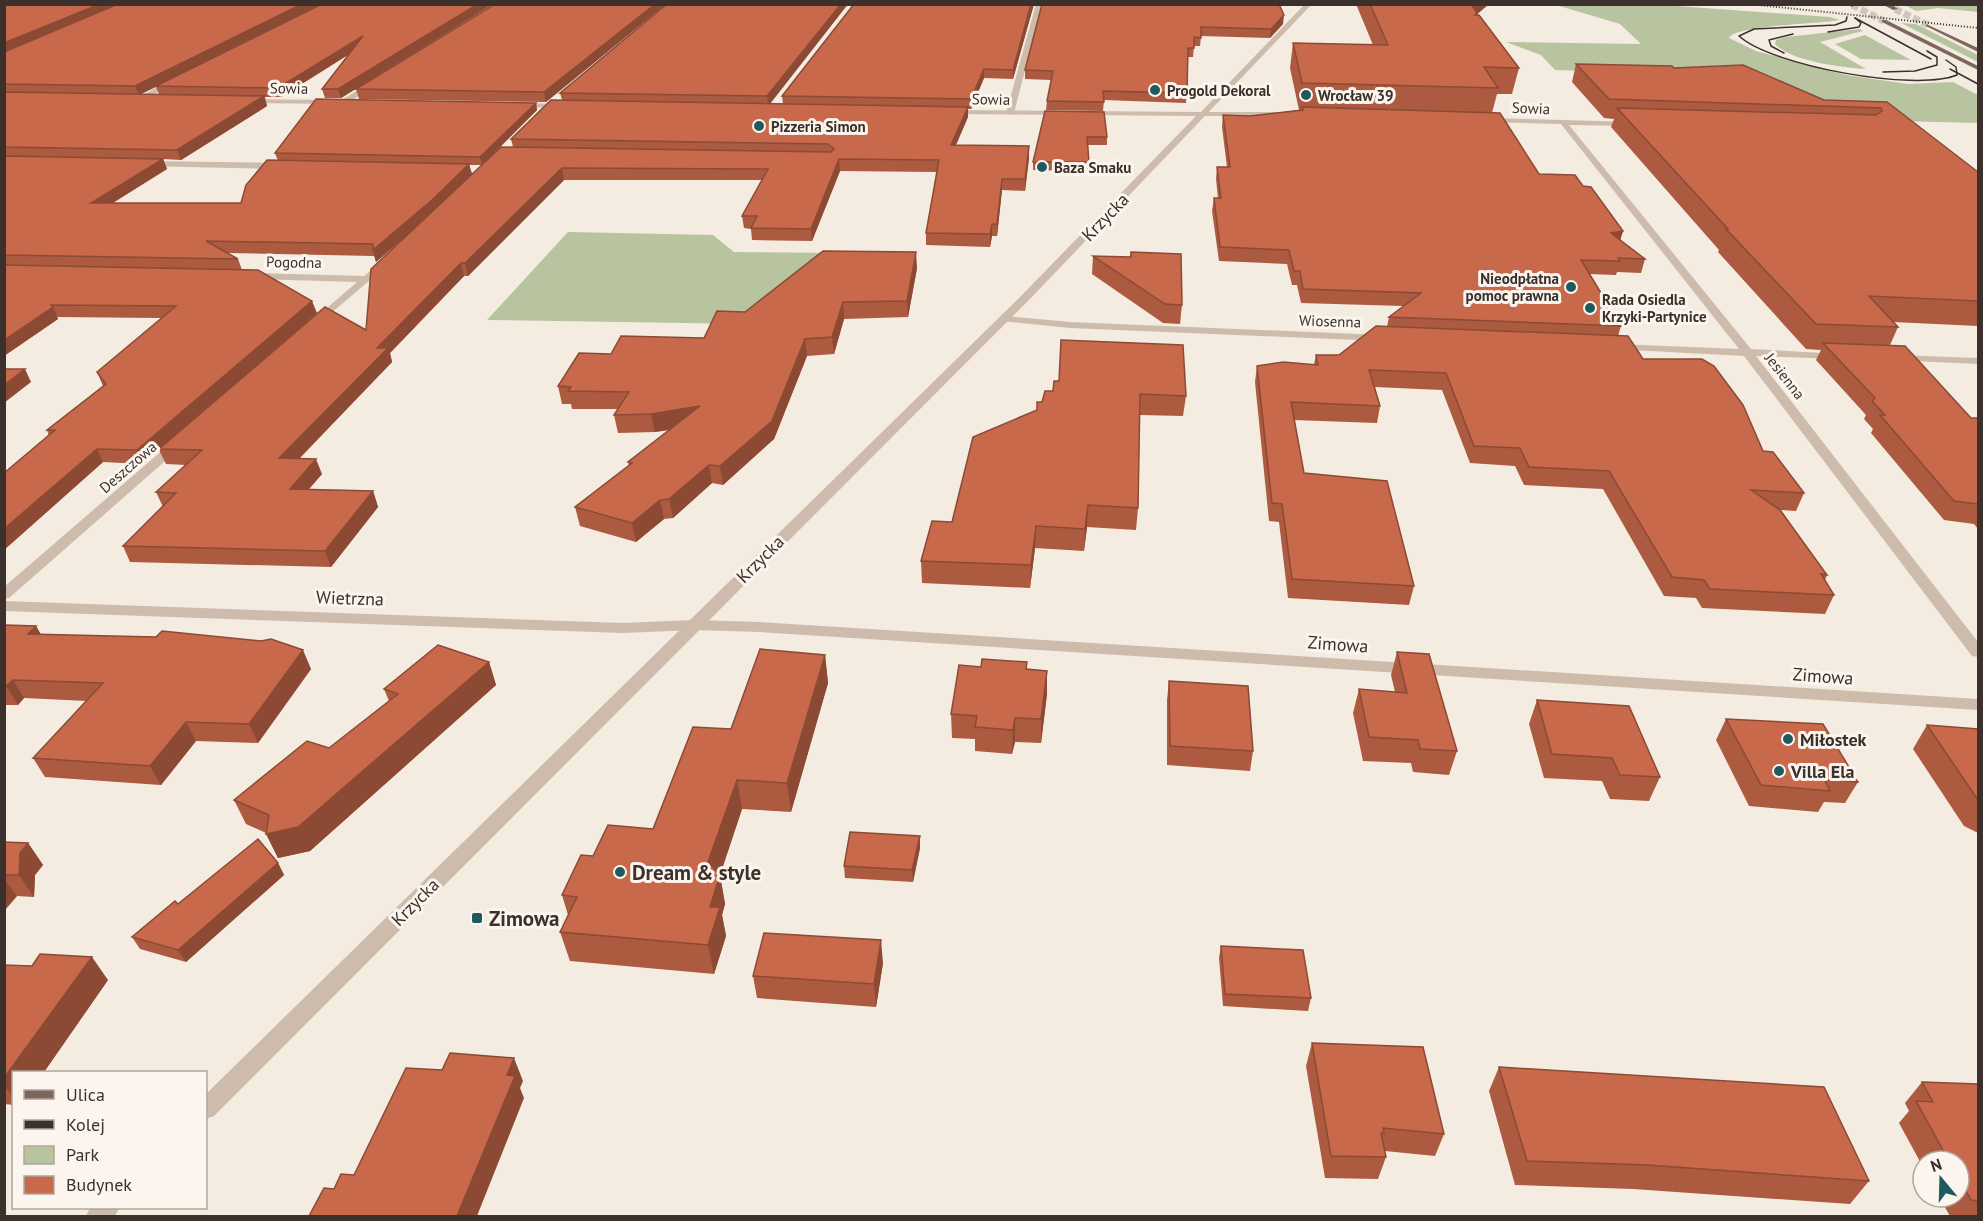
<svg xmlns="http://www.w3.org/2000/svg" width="1983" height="1221" font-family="'PT Sans',sans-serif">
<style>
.green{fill:#b8c4a0}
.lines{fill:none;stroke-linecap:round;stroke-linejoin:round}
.primary-tunnel{stroke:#cfc6bd;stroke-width:7;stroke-dasharray:7 3;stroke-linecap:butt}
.minor{fill:#cdbbac;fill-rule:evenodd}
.tertiary{fill:#cdbbac;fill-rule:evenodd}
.primary{fill:#7d675c;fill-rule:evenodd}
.tram{stroke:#3b302b;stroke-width:1.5}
.rail{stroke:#3b302b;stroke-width:2;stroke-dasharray:1 2;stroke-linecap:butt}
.wall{fill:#ac5a40;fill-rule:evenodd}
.shaded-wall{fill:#8c4a34}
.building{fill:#c8694b;stroke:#8c4a34;stroke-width:1.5}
.poi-dot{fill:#1f5a5e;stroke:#fbf5ee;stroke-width:2}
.labels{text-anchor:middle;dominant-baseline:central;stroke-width:6;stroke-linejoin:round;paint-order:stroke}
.far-street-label{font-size:15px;fill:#3b302b;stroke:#fbf5ee}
.far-poi-label{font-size:15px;font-weight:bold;fill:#3b302b;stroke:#fbf5ee;text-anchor:start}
.street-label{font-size:18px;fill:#3b302b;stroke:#fbf5ee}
.poi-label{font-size:18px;font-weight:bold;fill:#3b302b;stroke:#fbf5ee;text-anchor:start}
.near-poi-label{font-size:21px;font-weight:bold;fill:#3b302b;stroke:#fbf5ee;text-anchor:start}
</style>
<rect width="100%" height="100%" fill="#f4ebe1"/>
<g class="green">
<path d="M1556,5H1663L1830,17L1840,20C1820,24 1736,25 1729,38L1756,51L1846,75L1908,84L1953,82L1978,95V123L1780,118L1630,72L1555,70L1541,55L1506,42L1641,44L1620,24Z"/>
<polygon points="1905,5 1978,5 1978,12 1938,8 1916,11"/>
<polygon points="1901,23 1916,24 1978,55 1978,62"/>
<path d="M1860,29L1863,31L1820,42L1866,69C1841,67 1793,62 1775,44L1776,40L1786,37Z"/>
<polygon points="1865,35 1911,60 1861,59 1835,44"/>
<polygon points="568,232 713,235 734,252 842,253 748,324 487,320"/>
</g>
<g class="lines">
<g class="primary-tunnel">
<polyline points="1852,5 1884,21"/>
<polyline points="1895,9 1928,25"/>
</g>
<g class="minor">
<polygon points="1036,4 1042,4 1014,113 1010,115 1006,113"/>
<polygon points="171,79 178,81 143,101 136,99"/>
<polygon points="370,82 377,84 346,104 339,102"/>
<polygon points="1205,112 1292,112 1296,114 1292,116 1202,116"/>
<polygon points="1487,118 1637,122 1637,126 1634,126 1569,125 1751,349 1841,354 1841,358 1837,359 1756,356 1978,642 1978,657 1972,656 1744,356 1612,349 1612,345 1616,344 1739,349 1561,124 1484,122"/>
<polygon points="144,161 282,163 286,166 282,169 141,166 140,164"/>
<polygon points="381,262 389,264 316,326 312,325 312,321 357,282 250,279 245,276 250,273 364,276"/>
<polygon points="1004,316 1070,322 1382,335 1387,338 1382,341 1070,328 1000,321 999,319"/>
<polygon points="1897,355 1978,358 1978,364 1893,360 1893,356"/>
<polygon points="176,441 182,445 180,448 9,598 4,599 4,587 172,442"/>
<polygon points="4,601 623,623 694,620 760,622 1978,699 1978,710 760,632 694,630 623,633 4,611"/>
</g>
<g class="tertiary">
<polygon points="1305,4 1312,4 1030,299 214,1116 206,1119 206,1094 1022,295 1196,116 947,114 944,110 1201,112"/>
<polygon points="242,99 335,100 339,102 335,104 245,103"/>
<polygon points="515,103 566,104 570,106 566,108 518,107"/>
<polygon points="90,1208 119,1208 115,1216 86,1216"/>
</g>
<g class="primary">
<polygon points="1848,4 1855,4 1855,5 1852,7"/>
<polygon points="1882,4 1891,4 1898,9 1893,10"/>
<polygon points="1882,20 1886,20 1978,66 1978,70 1882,22"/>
<polygon points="1926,24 1978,48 1978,52 1926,26"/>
</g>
<g class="tram">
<path d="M1847,17L1846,21L1835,25L1754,29L1739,36C1772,66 1915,92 1957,75L1956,67L1946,60"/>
<polyline points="1855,18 1931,59"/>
<polyline points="1828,32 1859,27 1861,23 1855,18"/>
<polyline points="1784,53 1771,46 1769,40 1793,34"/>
<polyline points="1950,69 1978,84"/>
<polyline points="1883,72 1915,71 1937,65 1937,57 1927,51"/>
</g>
<polyline class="rail" points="1749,4 1978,28"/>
</g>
<g class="wall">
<path d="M4,4H493L341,98H325L322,89L348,55L281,97H265L267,106L181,160L163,159L167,169L113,203H241L278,161L275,153L536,103L537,110L482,165H469L472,174L513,147L511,139L562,100L560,93L667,4H848L770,104H783L782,96L854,4H1034L1013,79L984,78L971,109H968V117L956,145L1029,158L1025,191L1002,190L997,236H992L990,247L926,245V233L937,172L840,171L812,241L752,240L751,229L744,228L742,216L762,180H564L468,276H464L390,353L392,362L299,459L322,474L308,490L373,491L378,507L331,567L130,562L123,546L163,507L156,492L186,465L166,464L159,450L143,464L103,462L4,550V473L49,436L47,430L103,386L97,372L162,318L57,317L58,319L4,356ZM156,87L159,94H141ZM404,238L366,330L200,414L317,313L242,270L238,259L227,253L374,256L376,262Z"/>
<polygon points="666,4 546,102 359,99 356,89"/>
<polygon points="1042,4 1283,24 1270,38 1201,36 1200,46 1194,46 1193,57 1188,57 1186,103 1104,100 1103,111 1046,110 1047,101 1051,80 1025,79 1025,70"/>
<polygon points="1356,4 1489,4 1476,15 1519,68 1512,94 1497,94 1492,113 1539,174 1583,186 1623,231 1620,240 1645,259 1641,273 1617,272 1616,275 1589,274 1621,326 1618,336 1643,359 1763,451 1804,493 1796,511 1781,510 1827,575 1825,580 1834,595 1825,614 1702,608 1696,598 1664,596 1603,489 1524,485 1515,466 1470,463 1442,390 1375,387 1380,406 1377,423 1294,420 1304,473 1414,586 1409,605 1288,598 1279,522 1269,521 1255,382 1257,366 1314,364 1316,355 1339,355 1387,327 1389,317 1403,306 1301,303 1297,285 1292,285 1287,264 1219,261 1212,211 1214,198 1218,198 1216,179 1217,167 1227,167 1222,127 1223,115 1250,116 1299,110 1290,68 1293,43 1373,45"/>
<polygon points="1576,64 1674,68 1824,100 1887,102 1978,172 1978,326 1893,322 1898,327 1890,345 1971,418 1978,418 1978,529 1974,524 1944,520 1871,433 1873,429 1864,419 1866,415 1816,360 1821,350 1806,349 1718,252 1719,250 1611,127 1614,119 1604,118 1572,82"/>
<polygon points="1104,112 1107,137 1107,145 1088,145 1089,171 1033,170 1033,162"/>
<polygon points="1131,252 1182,305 1180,324 1163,323 1092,274 1093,256 1130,257"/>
<polygon points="917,268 908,317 844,319 834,354 807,356 774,439 723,485 712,483 673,518 664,519 636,542 580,526 575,507 629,466 628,462 670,430 655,432 618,433 614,415 618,409 572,409 571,404 562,404 558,386 611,354 704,338 745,312"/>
<polygon points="1045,391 1186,396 1183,416 1140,415 1138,508 1136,530 1087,527 1084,551 1035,548 1030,588 922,583 921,561 952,522 1037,410 1042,402"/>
<polygon points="4,625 36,626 41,635 311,669 258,743 196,741 161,785 45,777 33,758 87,701 24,698 18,705 4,705"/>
<polygon points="1397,652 1457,751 1449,775 1413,772 1411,763 1363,761 1353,713 1359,689 1395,692 1391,675"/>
<polygon points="825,655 828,683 791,812 742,809 720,875 725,904 722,915 726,936 714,974 570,961 560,932 568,915 562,895 593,856 653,829 731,729"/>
<polygon points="489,662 496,685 310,851 278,858 266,833 246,824 234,800 329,748 389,701 384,689"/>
<polygon points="1027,662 1027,669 1047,671 1047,694 1041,743 1015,742 1012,754 975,751 975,739 952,738 951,714 981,667"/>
<polygon points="1169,681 1253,751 1250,771 1167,765 1167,700"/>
<polygon points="1537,700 1660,777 1649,801 1610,799 1602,781 1544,778 1529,724"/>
<polygon points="1726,719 1858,782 1845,803 1824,802 1818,812 1749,806 1716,740"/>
<polygon points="1927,725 1978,729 1978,833 1964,826 1913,749"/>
<polygon points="4,842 28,843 43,865 35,875 34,897 17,896 4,911"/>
<polygon points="920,848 913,882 845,878 844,866"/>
<polygon points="278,863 284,875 186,962 140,949 132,937 178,904"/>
<polygon points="1221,946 1311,998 1308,1011 1223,1006 1219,958"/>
<polygon points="883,963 876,1007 757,998 753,976"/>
<polygon points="4,965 108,980 44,1072 14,1072 14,1105 4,1104"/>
<polygon points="1312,1043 1444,1134 1435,1156 1385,1151 1386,1157 1378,1179 1325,1178 1306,1066"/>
<polygon points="1499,1067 1869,1181 1850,1204 1633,1189 1515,1185 1489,1091"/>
<polygon points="1922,1082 1978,1084 1978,1216 1950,1216 1939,1197 1959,1197 1959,1161 1923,1161 1923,1167 1899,1123 1909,1111 1905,1103"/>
</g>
<g class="shaded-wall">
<polygon points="100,4 123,4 4,53 4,43"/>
<polygon points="302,4 321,4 139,95 135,86"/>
<polygon points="478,4 493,4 341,98 338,89"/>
<polygon points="655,4 666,4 546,102 544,92"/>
<polygon points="841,4 848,4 768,106 767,96"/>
<polygon points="1031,4 1034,4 1013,79 1013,70"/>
<polygon points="1468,4 1489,4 1476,15 1472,37"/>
<polygon points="1284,15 1283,24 1270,38 1271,29"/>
<polygon points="363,36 365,44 281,97 278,88"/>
<polygon points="984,69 984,78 971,109 971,99"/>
<polygon points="264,96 267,106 181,160 177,150"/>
<polygon points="536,103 537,110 482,165 480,157"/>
<polygon points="968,107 968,117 951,156 951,145"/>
<polygon points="1029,146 1029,158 1025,191 1025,179"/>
<polygon points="163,159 167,169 96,213 91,203"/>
<polygon points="839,159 840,171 812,241 811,229"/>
<polygon points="469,164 472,174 434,211 376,262 373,250"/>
<polygon points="562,168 564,180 468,276 465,263"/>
<polygon points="1002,179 1002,190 997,236 997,224"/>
<polygon points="992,224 992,236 990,247 990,234"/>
<polygon points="1623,231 1619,244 1611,233"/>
<polygon points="916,252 917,268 908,317 907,301"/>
<polygon points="461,263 464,276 390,353 392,362 285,473 279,458 377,348"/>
<polygon points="312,301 317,313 143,464 137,450"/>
<polygon points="843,302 844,319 834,354 832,337"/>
<polygon points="53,307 58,319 4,356 4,340"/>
<polygon points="805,339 807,356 774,439 723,485 720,466"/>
<polygon points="25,369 31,382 4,403 4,385"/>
<polygon points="700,406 703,424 655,432 651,414"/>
<polygon points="97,449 103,462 4,550 4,529"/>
<polygon points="316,459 322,474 296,504 290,489"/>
<polygon points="709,465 712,483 673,518 669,499"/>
<polygon points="373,491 378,507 331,567 325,551"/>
<polygon points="660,500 664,519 636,542 632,523"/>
<polygon points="1088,505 1087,527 1084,551 1085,529"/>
<polygon points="1036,526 1035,548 1030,588 1031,565"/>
<polygon points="36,626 47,645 28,634"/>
<polygon points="303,650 311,669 258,743 249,724"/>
<polygon points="825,655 828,683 791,812 787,783"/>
<polygon points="489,662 496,685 310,851 278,858 266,834"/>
<polygon points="1047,671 1047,694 1041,743 1041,719"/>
<polygon points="13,680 24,698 18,705 6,686"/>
<polygon points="1015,718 1015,742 1012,754 1013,730"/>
<polygon points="186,722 196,741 161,785 150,766"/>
<polygon points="737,780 742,809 720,875 725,904 722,915 726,936 714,974 708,945 710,907 708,862"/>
<polygon points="920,836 920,848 913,882 912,870"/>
<polygon points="28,843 43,865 35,875 34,897 19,875 20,853"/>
<polygon points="278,863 284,875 186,962 178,950"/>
<polygon points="4,879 17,896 4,911"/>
<polygon points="881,940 883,963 876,1007 874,984"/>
<polygon points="92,957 108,980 44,1072 14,1072 14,1097 4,1086 4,1078"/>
<polygon points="514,1058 523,1081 520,1088 524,1098 477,1216 457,1216 507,1075"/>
</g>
<g class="building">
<polygon points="4,4 100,4 4,43"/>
<polygon points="118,4 302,4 135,86 4,84 4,52"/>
<polygon points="322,4 478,4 338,89 322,89 363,36 278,88 156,86"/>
<polygon points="495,4 655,4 544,92 356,89"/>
<polygon points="667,4 841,4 767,96 560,93"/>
<polygon points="854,4 1031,4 1013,70 984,69 971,99 782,96"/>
<polygon points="1042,4 1279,4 1284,15 1271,29 1201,27 1201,38 1194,37 1194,48 1188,48 1187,93 1103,91 1104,102 1047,101 1053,71 1025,70"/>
<polygon points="1370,4 1471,4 1477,13 1475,15 1479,15 1519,68 1484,67 1498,88 1302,83 1293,43 1388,45"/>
<polygon points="1576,64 1672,66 1674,68 1743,65 1824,100 1887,102 1978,172 1978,301 1869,296 1898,327 1816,324 1726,229 1728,229 1617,108 1876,115 1882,111 1881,108 1609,99"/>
<polygon points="4,92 264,96 177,150 4,147"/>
<polygon points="316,99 536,103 480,157 275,153"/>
<polygon points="551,100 968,107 951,145 1029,146 1025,179 1002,179 997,224 992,224 990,234 926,233 939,160 839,159 811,229 751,228 757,216 742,216 768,169 562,168 465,263 461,263 377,348 388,348 279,458 316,459 290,489 373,491 325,551 123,546 176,493 156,492 202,450 159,449 325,307 366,330 371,269 501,147 831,152 834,149 828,144 511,139"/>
<polygon points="1302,107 1500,113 1539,174 1575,175 1583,186 1591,187 1623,231 1611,233 1645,259 1618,258 1620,261 1581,260 1621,326 1389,317 1421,293 1303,289 1300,271 1294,271 1289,250 1220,247 1214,198 1221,198 1217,167 1230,167 1223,115 1250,116 1303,110"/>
<polygon points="1045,111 1104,112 1107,137 1087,137 1089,162 1033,162"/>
<polygon points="4,156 163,159 91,203 241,203 246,185 267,160 469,164 432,200 373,250 373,244 206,241 238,259 4,255"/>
<polygon points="823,251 916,252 907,301 843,302 832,337 805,339 772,421 720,466 709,465 669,499 660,500 632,523 575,507 632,463 628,462 700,406 651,414 614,415 629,392 568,391 571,387 558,386 579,353 611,354 621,336 704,338 717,311 745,312"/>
<polygon points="1131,252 1181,254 1182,305 1165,304 1093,256 1131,257"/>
<polygon points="4,265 258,270 312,301 137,450 97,449 4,529 4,473 55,430 47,430 106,384 97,372 176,306 51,305 53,307 4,340"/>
<polygon points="1376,326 1628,336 1643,359 1702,359 1714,366 1743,405 1763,451 1773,452 1804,493 1751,490 1780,510 1827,575 1821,574 1834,595 1710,589 1704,580 1672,577 1609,471 1529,467 1520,448 1474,446 1446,373 1369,370 1380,406 1291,402 1304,473 1387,481 1414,586 1292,579 1282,504 1272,503 1257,366 1283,362 1318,365 1316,355 1339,355"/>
<polygon points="1061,340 1183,345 1186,396 1140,394 1138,508 1088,505 1085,529 1036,526 1031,565 921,561 932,521 952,522 973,437 1037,410 1037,402 1042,402 1045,391 1053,391 1054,381 1059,381"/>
<polygon points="1823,343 1905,346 1971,418 1978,418 1978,504 1954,501 1880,415 1885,415 1872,401 1875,398"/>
<polygon points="4,369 25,369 4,385"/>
<polygon points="4,625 36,626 28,634 156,637 162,631 261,641 271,639 303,650 249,724 186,722 150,766 33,758 103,683 13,680 6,686 4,686"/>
<polygon points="438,645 489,662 298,827 266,834 269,815 234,800 307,741 329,748 398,694 384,689"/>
<polygon points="760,649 825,655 787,783 737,780 708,862 720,875 710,907 720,907 708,945 560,932 577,897 562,895 581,855 593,856 608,825 653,829 693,727 731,729"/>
<polygon points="1397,652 1429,654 1457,751 1420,749 1418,740 1369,737 1359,689 1407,693"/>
<polygon points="982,659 1027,662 1026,669 1047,671 1041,719 1015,718 1013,730 975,727 977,716 951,714 959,665 981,667"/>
<polygon points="1169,681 1248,686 1253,751 1170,746"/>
<polygon points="1537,700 1629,706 1660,777 1620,775 1612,758 1552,754"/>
<polygon points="1726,719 1823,724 1858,782 1824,779 1830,791 1761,785"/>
<polygon points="1927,725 1978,729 1978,800"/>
<polygon points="850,832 920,836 912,870 844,866"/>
<polygon points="258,839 278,863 178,950 132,937 175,901 178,904"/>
<polygon points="4,842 28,843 20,853 19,875 4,875"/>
<polygon points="764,933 881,940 874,984 753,976"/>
<polygon points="1221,946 1303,950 1311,998 1225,994"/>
<polygon points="40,954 92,957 4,1078 4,965 32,966"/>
<polygon points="1312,1043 1423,1047 1444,1134 1383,1128 1384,1134 1381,1133 1386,1157 1331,1156"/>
<polygon points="450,1053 514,1058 507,1075 515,1076 457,1216 309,1216 324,1188 334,1189 341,1174 354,1175 406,1068 442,1070"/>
<polygon points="1499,1067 1824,1087 1869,1181 1647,1165 1527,1161"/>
<polygon points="1922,1082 1978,1084 1978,1201 1971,1200 1959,1178 1959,1161 1949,1161 1916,1101 1933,1102"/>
</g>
<g class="poi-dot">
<circle cx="1155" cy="90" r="6"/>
<circle cx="1306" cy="95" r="6"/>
<circle cx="759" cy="126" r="6"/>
<circle cx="1042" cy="167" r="6"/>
<circle cx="1571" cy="287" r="6"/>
<circle cx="1590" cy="308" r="6"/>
<circle cx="1788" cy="739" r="6"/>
<circle cx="1779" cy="771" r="6"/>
<circle cx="620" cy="872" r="6"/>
<rect x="471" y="912" width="12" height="12" rx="3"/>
</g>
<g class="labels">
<g class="far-street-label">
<text transform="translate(289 88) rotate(1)">Sowia</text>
<text transform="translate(991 99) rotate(1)">Sowia</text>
<text transform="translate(1531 108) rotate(2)">Sowia</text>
<text transform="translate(294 262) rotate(1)">Pogodna</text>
<text transform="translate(1330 321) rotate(2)">Wiosenna</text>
<text transform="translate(1785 376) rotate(52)">Jesienna</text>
<text transform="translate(128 467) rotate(-41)">Deszczowa</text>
</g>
<g class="far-poi-label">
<text x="1167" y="90">Progold Dekoral</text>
<text x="1318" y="95">Wrocław 39</text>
<text x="771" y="126">Pizzeria Simon</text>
<text x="1054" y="167">Baza Smaku</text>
<text x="1559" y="278" text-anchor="end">Nieodpłatna<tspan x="1559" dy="17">pomoc prawna</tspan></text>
<text x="1602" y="299">Rada Osiedla<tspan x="1602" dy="17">Krzyki-Partynice</tspan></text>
</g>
<g class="street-label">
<text transform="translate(1105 217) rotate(-46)">Krzycka</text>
<text transform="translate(760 559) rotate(-45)">Krzycka</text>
<text transform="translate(350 598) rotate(2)">Wietrzna</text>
<text transform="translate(1338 644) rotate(4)">Zimowa</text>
<text transform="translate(1823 676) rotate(4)">Zimowa</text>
<text transform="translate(415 902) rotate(-45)">Krzycka</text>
</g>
<g class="poi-label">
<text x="1800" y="739">Miłostek</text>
<text x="1791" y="771">Villa Ela</text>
</g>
<g class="near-poi-label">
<text x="632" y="872">Dream &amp; style</text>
<text x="489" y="918">Zimowa</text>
</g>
</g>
<rect width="1983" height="1221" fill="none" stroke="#3b302b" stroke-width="12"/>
<rect x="12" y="1071" width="195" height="138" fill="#fbf5ee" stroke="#aea6a0" stroke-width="1.5"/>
<rect x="24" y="1090" width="30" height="9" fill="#7d675c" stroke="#aea6a0" stroke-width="1.5"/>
<text x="66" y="1101" font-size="18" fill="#3b302b">Ulica</text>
<rect x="24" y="1120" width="30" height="9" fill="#3b302b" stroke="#aea6a0" stroke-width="1.5"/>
<text x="66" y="1131" font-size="18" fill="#3b302b">Kolej</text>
<rect x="24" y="1146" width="30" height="18" fill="#b8c4a0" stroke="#aea6a0" stroke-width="1.5"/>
<text x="66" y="1161" font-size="18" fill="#3b302b">Park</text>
<rect x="24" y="1176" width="30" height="18" fill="#c8694b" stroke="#aea6a0" stroke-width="1.5"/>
<text x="66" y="1191" font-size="18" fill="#3b302b">Budynek</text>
<g transform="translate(1941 1179) rotate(341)"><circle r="28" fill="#fbf5ee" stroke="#aea6a0" stroke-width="1.5"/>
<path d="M0-4.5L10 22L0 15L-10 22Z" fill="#1f5a5e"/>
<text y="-9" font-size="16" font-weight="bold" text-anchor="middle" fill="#3b302b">N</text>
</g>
</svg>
